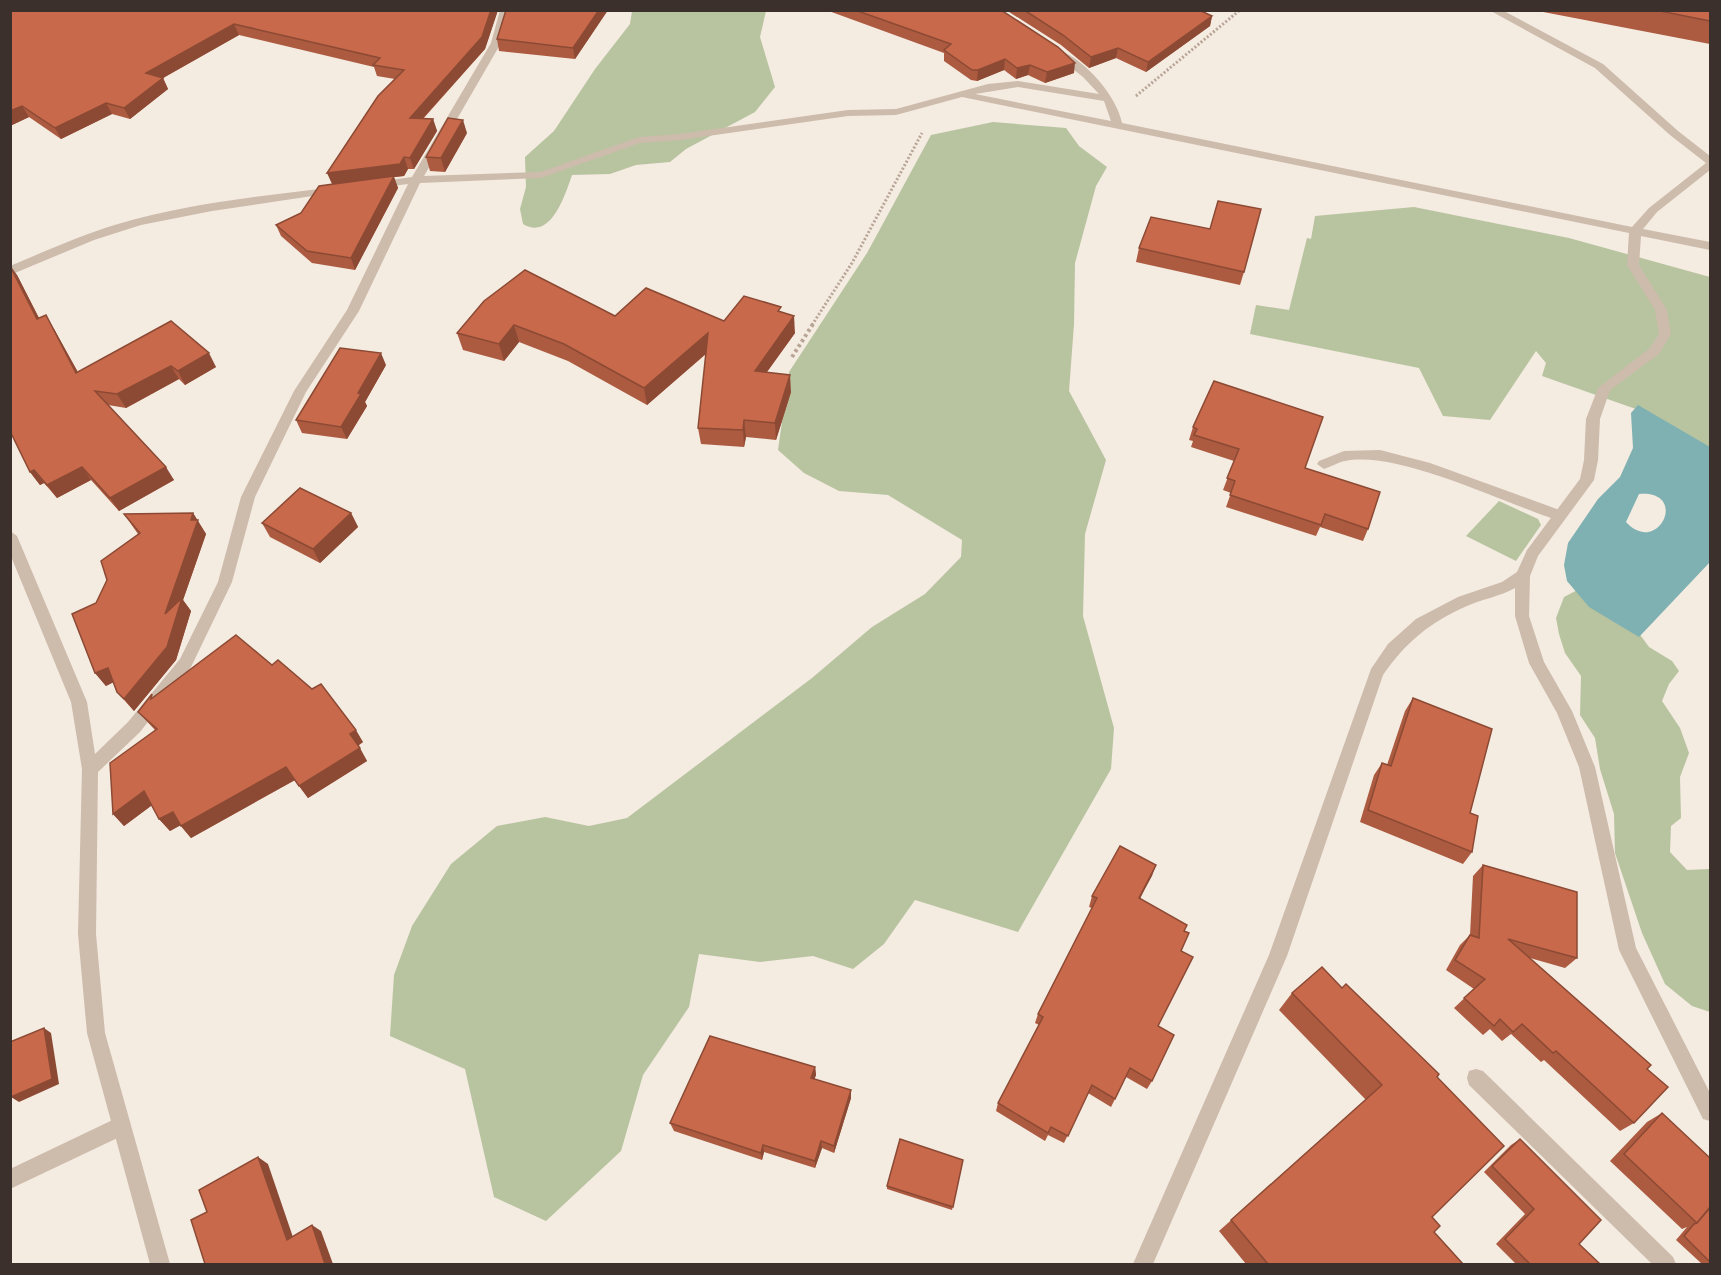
<svg xmlns="http://www.w3.org/2000/svg" width="1721" height="1275" font-family="Commissioner,sans-serif">
<style>
.green{fill:#b8c4a0}
.water{fill:#7fb0b2;fill-rule:evenodd}
.lines{fill:none;stroke-linecap:round;stroke-linejoin:round}
.path-far1{stroke:#b9a596;stroke-width:3;stroke-dasharray:2 2;stroke-linecap:butt}
.path{stroke:#b9a596;stroke-width:4;stroke-dasharray:3 3;stroke-linecap:butt}
.lane{fill:#cdbbac;fill-rule:evenodd}
.street{fill:#cdbbac;fill-rule:evenodd}
.wall{fill:#ac5a40}
.shaded-wall{fill:#8c4a34}
.building{fill:#c8694b;stroke:#8c4a34;stroke-width:1.5}
</style>
<rect width="100%" height="100%" fill="#f4ebe1"/>
<g class="green">
<path d="M632,11H766L760,37L775,87L755,112L686,149L670,162L636,165L610,174L572,175C565,195 551,241 523,224L520,209L526,187L525,157L554,131L595,69L630,24Z"/>
<polygon points="993,122 1066,128 1079,146 1107,167 1096,186 1075,263 1074,324 1069,391 1106,460 1085,534 1083,616 1114,728 1111,769 1018,932 915,900 884,944 853,969 813,956 760,962 699,954 689,1007 643,1075 621,1151 546,1221 494,1197 465,1069 390,1036 394,975 412,926 451,864 497,826 545,817 589,826 627,818 812,678 872,627 925,594 961,557 962,540 888,495 839,491 804,473 778,450 789,372 867,253 931,135"/>
<polygon points="1414,207 1569,238 1710,277 1710,472 1650,414 1542,376 1546,363 1536,351 1490,420 1443,416 1419,368 1250,334 1256,305 1289,310 1307,238 1311,239 1315,216"/>
<polygon points="1499,501 1538,519 1541,525 1516,561 1466,536"/>
<polygon points="1585,586 1633,625 1649,647 1672,661 1679,671 1669,684 1662,701 1680,728 1689,753 1680,777 1681,818 1671,826 1670,852 1687,870 1710,869 1710,1012 1692,1006 1665,984 1642,933 1615,853 1614,814 1600,769 1595,738 1580,715 1581,676 1565,653 1559,634 1556,618 1564,597"/>
</g>
<path class="water" d="M1638,405L1710,447V562L1639,637L1589,607L1567,581L1564,565L1568,543L1598,499L1620,477L1633,448L1631,413ZM1639,494C1690,490 1658,557 1626,522Z"/>
<g class="lines">
<g class="path-far1">
<polyline points="1136,96 1240,10"/>
<polyline points="812,325 852,263 922,133"/>
</g>
<polyline class="path" points="792,357 813,324"/>
<g class="lane">
<path d="M1380,450L1430,463L1565,512L1567,516L1560,521C1505,504 1399,450 1345,461C1338,462 1331,467 1324,469L1317,464L1319,461L1344,451Z"/>
<polygon points="121,1116 128,1119 131,1126 128,1133 10,1189 10,1169"/>
</g>
<g class="street">
<path d="M500,10H510L501,43L424,176L540,172L639,137L680,134L848,110L896,109L988,84L1018,81L1099,94L1083,77L1055,55V51L1059,50C1086,60 1117,97 1122,123L1632,227L1649,208L1706,163L1670,135L1595,68L1489,10H1502L1603,64L1678,131L1710,156V170L1657,212L1643,229L1710,242V250L1641,236L1639,265L1667,310L1671,334L1659,354L1610,390L1600,419L1598,460L1594,480L1538,556L1530,576L1529,616L1544,662L1572,711L1595,767L1636,948L1710,1093V1121L1703,1119L1619,950L1579,767L1557,713L1529,663L1515,616V588C1501,596 1483,599 1467,606C1430,622 1406,642 1383,675L1287,956L1153,1264H1133L1269,955L1371,669L1388,644L1416,619L1458,597L1502,582L1517,572L1527,550L1580,479L1584,460L1586,419L1598,388L1650,348L1659,334L1655,310L1627,265L1629,233L962,97L896,115L848,116L680,140L640,143L541,178L420,183L359,311L306,392L255,497L232,582L191,667L140,732L98,772L96,934L105,1033L170,1264H150L87,1033L78,934L82,769L71,702L10,554V531L17,536L87,702L95,754L128,722L180,659L218,582L241,497L294,391L347,310L408,184L376,188L370,185L376,182L412,177L491,43ZM1018,87L1104,101L1111,121L975,94Z"/>
<path d="M335,187L341,190L339,192L212,211L141,225L94,240L10,275V266C46,251 81,235 118,224C188,203 262,196 335,187Z"/>
<polygon points="1476,1069 1483,1071 1673,1257 1676,1264 1652,1264 1469,1085 1467,1078 1469,1071"/>
</g>
</g>
<g class="wall">
<polygon points="10,10 498,10 485,49 423,119 433,119 437,131 414,169 408,169 404,176 394,177 398,188 355,270 312,263 281,236 276,225 301,213 332,184 395,79 377,76 374,67 239,35 163,78 168,89 130,119 112,114 61,139 29,117 10,126"/>
<polygon points="506,10 608,10 575,59 499,51 497,39"/>
<polygon points="826,10 1001,10 1074,73 1045,83 1028,75 1016,79 1004,70 977,81 971,80 944,61 944,53"/>
<polygon points="1006,10 1199,10 1212,16 1210,26 1146,72 1116,58 1089,68 1061,45"/>
<polygon points="1538,10 1710,10 1710,44 1538,11"/>
<polygon points="467,133 445,172 430,171 426,157"/>
<polygon points="1139,248 1244,272 1240,285 1136,262"/>
<polygon points="17,275 39,318 54,329 78,372 171,321 216,367 185,385 179,379 126,408 108,405 174,480 119,511 91,480 57,498 44,483 40,485 30,472"/>
<polygon points="484,301 615,316 724,321 781,312 795,333 767,372 791,392 776,440 746,437 744,447 701,444 698,428 706,354 647,405 568,361 519,342 504,361 463,350 457,333"/>
<polygon points="386,365 365,402 367,406 347,439 302,433 296,420"/>
<polygon points="1193,427 1305,468 1368,529 1363,541 1320,527 1316,536 1226,507 1231,493 1223,490 1234,461 1191,447 1193,441 1189,440"/>
<polygon points="193,513 206,534 183,600 191,611 176,660 134,711 117,692 113,682 106,686 95,673 96,603 138,534 124,514"/>
<polygon points="351,513 358,527 320,563 270,537 262,523"/>
<polygon points="154,697 363,742 358,746 367,761 308,798 295,780 191,838 180,825 170,831 159,819 152,805 124,826 113,814 155,730 138,712"/>
<polygon points="1413,698 1470,813 1472,852 1463,864 1360,822 1374,775 1382,763 1387,765 1405,711"/>
<polygon points="1156,865 1140,899 1184,931 1181,951 1158,1026 1152,1081 1147,1089 1126,1077 1111,1107 1088,1093 1064,1143 1048,1135 1045,1141 996,1111 998,1103 1039,1025 1035,1023 1038,1014 1092,908 1089,907 1092,896"/>
<polygon points="1483,865 1577,958 1565,968 1530,958 1647,1069 1634,1123 1620,1131 1544,1060 1541,1062 1511,1034 1502,1041 1490,1029 1483,1035 1454,1008 1474,989 1446,970 1460,945 1470,935 1473,876"/>
<polygon points="1342,988 1437,1077 1432,1217 1434,1232 1463,1264 1246,1264 1219,1231 1366,1100 1279,1010 1292,993"/>
<polygon points="815,1067 816,1075 814,1079 851,1098 834,1153 822,1148 815,1168 764,1152 762,1160 674,1131 670,1123"/>
<polygon points="1662,1113 1709,1209 1710,1211 1710,1264 1702,1264 1676,1240 1687,1227 1682,1229 1610,1161 1647,1122"/>
<polygon points="1520,1139 1579,1244 1600,1264 1516,1264 1496,1244 1525,1214 1484,1172 1511,1145"/>
<polygon points="963,1160 952,1210 887,1189 887,1186"/>
</g>
<g class="shaded-wall">
<polygon points="491,10 498,10 485,49 413,129 410,118"/>
<polygon points="599,10 608,10 575,59 573,48"/>
<polygon points="1212,16 1210,26 1146,72 1148,62"/>
<polygon points="234,24 239,35 163,78 168,89 130,119 124,108 146,73"/>
<polygon points="1118,48 1116,58 1089,68 1091,57"/>
<polygon points="1005,59 1004,70 977,81 978,70"/>
<polygon points="1075,63 1074,73 1045,83 1047,72"/>
<polygon points="1030,65 1028,75 1016,79 1017,68"/>
<polygon points="106,103 112,114 61,139 55,128"/>
<polygon points="22,106 29,117 10,126 10,111"/>
<polygon points="433,119 437,131 414,169 410,158"/>
<polygon points="463,120 467,133 445,172 441,158"/>
<polygon points="404,157 408,169 404,176 394,177 398,188 355,270 351,258 332,184 327,173"/>
<polygon points="10,265 17,275 46,332 37,319"/>
<polygon points="46,315 54,329 85,386 76,373"/>
<polygon points="794,316 795,333 756,387 755,371"/>
<polygon points="514,325 519,342 504,361 499,344"/>
<polygon points="708,333 710,350 647,405 644,388"/>
<polygon points="209,353 216,367 185,385 178,371"/>
<polygon points="381,353 386,365 365,402 367,406 347,439 341,427 358,393"/>
<polygon points="171,366 179,379 126,408 117,394"/>
<polygon points="790,375 791,392 776,440 775,423"/>
<polygon points="744,420 746,437 744,447 743,430"/>
<polygon points="82,467 91,480 57,498 47,485"/>
<polygon points="166,467 174,480 119,511 110,498"/>
<polygon points="34,470 44,483 40,485 30,472"/>
<polygon points="193,513 206,534 183,600 191,611 176,660 134,711 124,699 165,614"/>
<polygon points="351,513 358,527 320,563 313,549"/>
<polygon points="108,668 118,680 106,686 95,673"/>
<polygon points="356,730 363,742 357,746 350,734"/>
<polygon points="360,748 367,761 308,798 299,786"/>
<polygon points="286,767 295,780 191,838 181,826"/>
<polygon points="144,791 155,803 124,826 113,814"/>
<polygon points="173,812 183,824 170,831 159,819"/>
<polygon points="1156,865 1152,876 1134,909 1139,898"/>
<polygon points="44,1028 51,1033 59,1084 19,1102 11,1097"/>
<polygon points="815,1067 816,1075 812,1086 811,1078"/>
<polygon points="851,1090 851,1098 834,1153 834,1146"/>
<polygon points="821,1141 822,1148 815,1168 815,1161"/>
<polygon points="763,1145 764,1152 762,1160 761,1153"/>
<polygon points="258,1157 268,1164 296,1246 287,1240"/>
<polygon points="312,1225 321,1231 333,1264 325,1264"/>
</g>
<g class="building">
<polygon points="10,10 491,10 482,37 410,118 433,119 410,158 404,157 400,164 327,173 378,96 404,70 373,65 380,58 234,24 146,73 163,78 124,108 106,103 55,128 22,106 10,111"/>
<polygon points="506,10 599,10 573,48 497,39"/>
<polygon points="855,10 1001,10 1058,47 1075,63 1047,72 1030,65 1017,68 1005,59 978,70 972,70 944,50 951,44"/>
<polygon points="1024,10 1199,10 1212,16 1148,62 1118,48 1091,57 1063,35"/>
<polygon points="1655,10 1710,10 1710,21"/>
<polygon points="448,118 463,120 441,158 426,157"/>
<polygon points="394,176 351,258 307,251 276,225 301,213 319,186"/>
<polygon points="1218,201 1261,209 1244,272 1139,248 1151,217 1210,229"/>
<polygon points="10,266 37,319 46,315 76,373 171,321 209,353 178,371 171,366 117,394 95,391 166,467 110,498 82,467 47,485 34,470 30,472 10,431"/>
<polygon points="525,270 615,316 646,288 724,321 744,296 781,307 778,311 794,316 755,371 790,375 775,423 744,420 743,430 698,428 708,333 644,388 564,344 514,325 499,344 457,333 484,301"/>
<polygon points="340,348 381,353 358,393 361,394 341,427 296,420"/>
<polygon points="1214,381 1323,417 1305,468 1380,492 1368,529 1325,514 1321,525 1230,495 1235,481 1227,478 1239,449 1194,435 1197,429 1193,427"/>
<polygon points="300,488 351,513 313,549 262,523"/>
<polygon points="193,513 191,520 198,520 165,614 182,598 167,647 124,699 117,692 108,668 95,673 72,614 96,603 107,580 101,561 140,533 124,514"/>
<polygon points="236,635 272,665 278,660 312,689 321,684 356,730 350,734 360,748 299,786 286,767 181,826 173,812 159,819 144,791 113,814 110,763 157,729 138,712 152,694 151,699"/>
<polygon points="1413,698 1492,729 1470,813 1478,816 1472,852 1368,810 1382,763 1391,766"/>
<polygon points="1120,846 1156,865 1139,898 1187,925 1184,931 1189,933 1181,951 1193,957 1158,1026 1174,1035 1152,1081 1130,1068 1115,1099 1092,1085 1068,1136 1051,1127 1048,1133 998,1103 1043,1017 1038,1014 1097,898 1092,896"/>
<polygon points="1483,865 1577,892 1577,958 1508,939 1651,1065 1647,1069 1668,1087 1634,1123 1556,1051 1553,1053 1522,1024 1513,1032 1500,1019 1494,1026 1464,998 1485,979 1455,960 1470,935 1479,938"/>
<polygon points="1322,967 1342,988 1346,984 1439,1074 1437,1077 1504,1146 1432,1217 1440,1226 1434,1232 1463,1264 1268,1264 1231,1220 1382,1085 1292,993"/>
<polygon points="44,1028 52,1079 11,1097 10,1089 10,1042"/>
<polygon points="710,1036 815,1067 811,1078 851,1090 834,1146 821,1141 815,1161 763,1145 761,1153 670,1123"/>
<polygon points="1662,1113 1710,1158 1710,1207 1697,1223 1624,1154"/>
<polygon points="900,1139 963,1160 953,1207 887,1186"/>
<polygon points="1520,1139 1601,1220 1579,1244 1600,1264 1530,1264 1505,1239 1534,1209 1492,1166"/>
<polygon points="258,1157 287,1240 312,1225 325,1264 205,1264 191,1220 207,1212 199,1190"/>
<polygon points="1709,1209 1710,1211 1710,1262 1684,1236 1694,1224 1697,1223"/>
</g>
<rect width="1721" height="1275" fill="none" stroke="#3b302b" stroke-width="24"/>
</svg>
